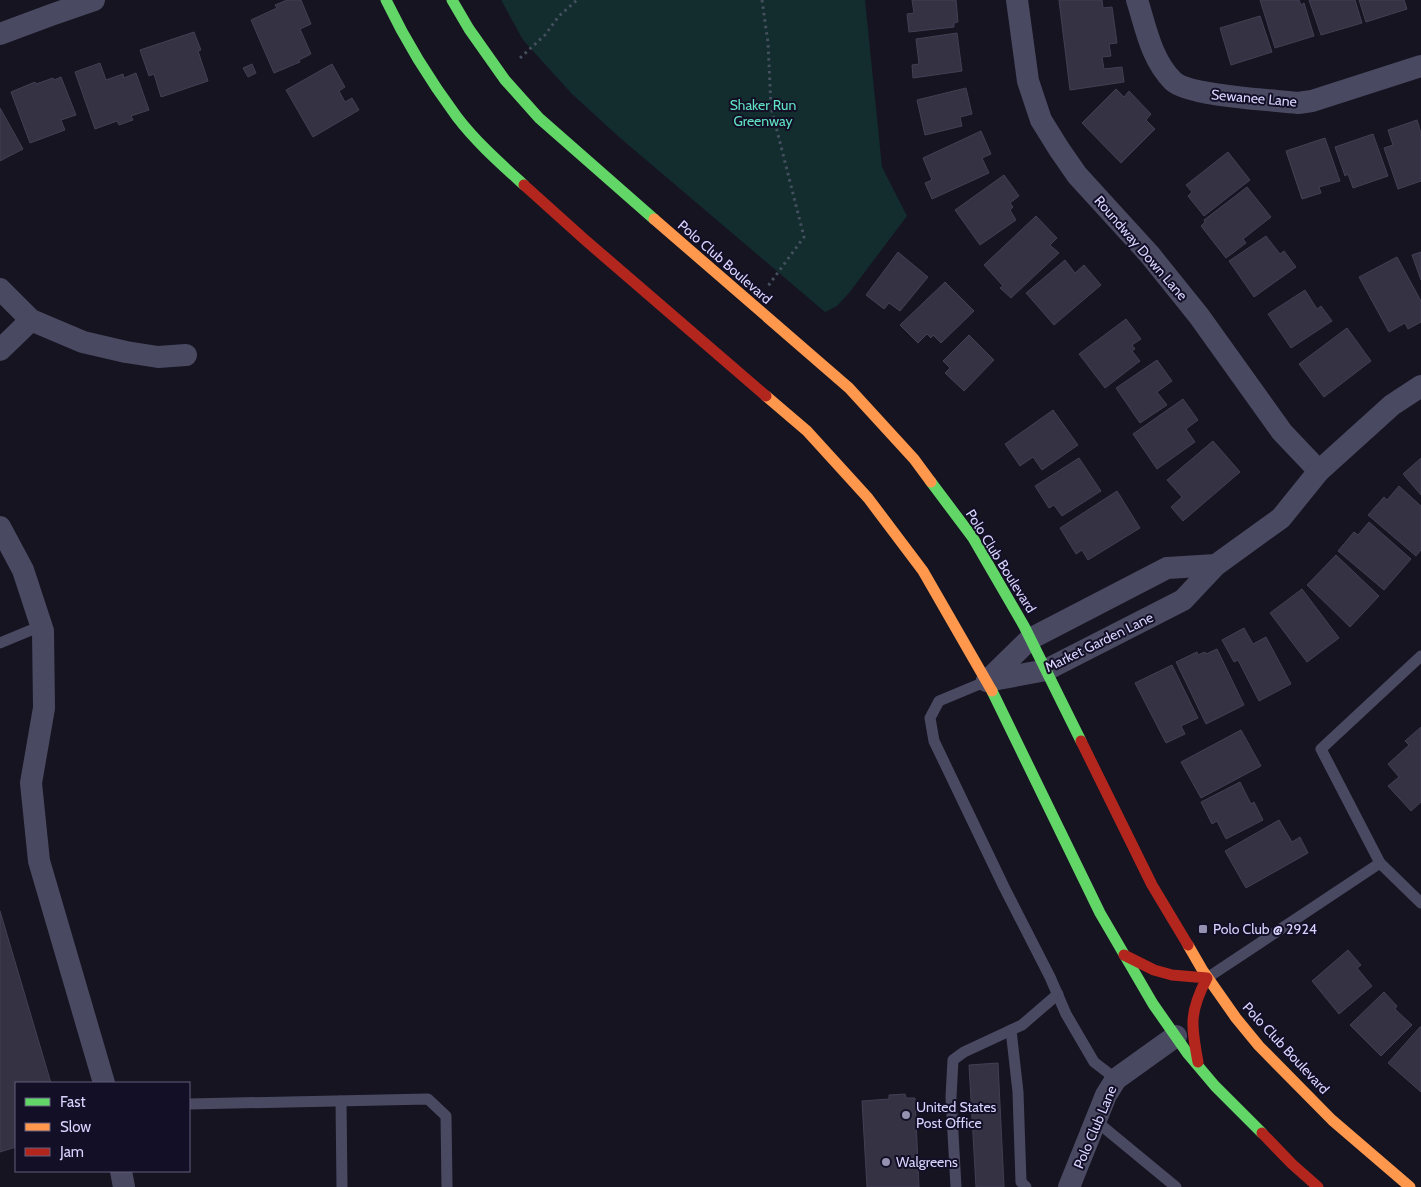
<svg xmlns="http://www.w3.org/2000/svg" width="1421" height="1187" font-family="Cabin,sans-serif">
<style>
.green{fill:#132c2d}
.building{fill:#343243;stroke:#433f54}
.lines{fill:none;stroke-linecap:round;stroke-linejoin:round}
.path{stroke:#44505f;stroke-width:3;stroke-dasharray:2.5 4;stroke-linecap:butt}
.lane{stroke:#4a4962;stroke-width:11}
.street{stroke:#4a4962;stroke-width:22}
.fast{stroke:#63d668;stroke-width:11}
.slow{stroke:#ff974d;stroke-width:11}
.jam{stroke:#b3261e;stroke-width:11}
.poi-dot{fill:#9591b1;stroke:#130f26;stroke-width:2}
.labels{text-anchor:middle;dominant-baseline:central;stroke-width:4;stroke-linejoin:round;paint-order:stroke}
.street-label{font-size:14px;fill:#d9d4ff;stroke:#130f26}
.park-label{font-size:14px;fill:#5fe0c0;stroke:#130f26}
.poi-label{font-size:14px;fill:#d9d4ff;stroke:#130f26;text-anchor:start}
</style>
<rect width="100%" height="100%" fill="#161421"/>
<polygon class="green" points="501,0 865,0 882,167 907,216 849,293 837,306 825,312 619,137 571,93 523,40"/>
<g class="building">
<polygon points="287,0 301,0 311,24 300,29 311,54 299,60 300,62 274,73 251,20 277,8 275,5"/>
<polygon points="912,0 956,0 958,22 954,23 954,27 909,32 907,14 914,13"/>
<polygon points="1059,0 1102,0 1103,8 1112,7 1117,43 1109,44 1111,56 1102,57 1104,69 1122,67 1124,82 1070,90"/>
<polygon points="1260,0 1299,0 1301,5 1304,3 1314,36 1275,48"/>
<polygon points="1309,0 1355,0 1362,23 1321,35"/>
<polygon points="1359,0 1404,0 1407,9 1366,22"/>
<polygon points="1260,16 1272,52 1231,65 1220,28"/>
<polygon points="194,32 201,50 198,51 208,81 161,97 154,74 149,76 140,50"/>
<polygon points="957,33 962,71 913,78 912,65 919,64 916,39"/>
<polygon points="100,63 106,80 123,74 124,78 136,73 149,110 131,116 133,120 119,125 117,121 95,129 75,72"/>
<polygon points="252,64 256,73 248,77 243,68"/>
<polygon points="332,64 345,87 339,91 345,102 352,98 359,110 313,137 286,90"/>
<polygon points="61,77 76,115 61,120 65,130 30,143 11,92 35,82 36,84 53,78 54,80"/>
<polygon points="966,88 972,114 960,117 962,126 925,135 917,100"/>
<polygon points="1116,89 1124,97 1129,91 1151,114 1146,120 1155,129 1121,163 1082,123"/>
<polygon points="0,108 23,149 0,161"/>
<polygon points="1417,120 1421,133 1421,181 1398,189 1384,148 1393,145 1388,130"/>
<polygon points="981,131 991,154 982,158 989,173 932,199 925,183 932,180 923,158"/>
<polygon points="1373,134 1388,176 1353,188 1348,174 1345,176 1335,147"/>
<polygon points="1325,138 1340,181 1319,187 1321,193 1302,199 1286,151"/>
<polygon points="1228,152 1250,180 1204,216 1188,196 1192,192 1186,185"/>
<polygon points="1004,175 1019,196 1010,203 1013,207 1010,210 1016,220 980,245 955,210"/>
<polygon points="1247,187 1271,217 1243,239 1246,243 1226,258 1201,226 1205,222 1204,220"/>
<polygon points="1036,216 1057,238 1050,245 1059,253 1011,298 1000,288 1003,286 984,265"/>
<polygon points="1266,236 1280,254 1284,251 1296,267 1254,297 1229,261"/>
<polygon points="898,252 928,277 900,311 889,303 884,309 866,295"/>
<polygon points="1421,252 1421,280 1412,255"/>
<polygon points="1397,257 1421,301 1421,322 1408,329 1405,323 1389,332 1359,277"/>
<polygon points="1065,260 1075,273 1084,265 1101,285 1054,325 1026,293"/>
<polygon points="945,282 974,311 941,343 933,335 931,338 927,334 918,343 900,325"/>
<polygon points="1305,290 1317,309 1321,306 1332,321 1291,348 1268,314"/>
<polygon points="1126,319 1141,339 1132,345 1135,349 1132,351 1140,361 1105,388 1079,354"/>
<polygon points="1347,328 1371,361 1324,397 1299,364"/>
<polygon points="969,335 994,360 964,391 945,373 950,368 943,361"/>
<polygon points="1157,360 1172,381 1157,392 1167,405 1140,423 1116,388"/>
<polygon points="1183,399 1198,420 1186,429 1195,442 1157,469 1133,434"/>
<polygon points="1053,410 1078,445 1042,470 1033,457 1020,466 1005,444"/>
<polygon points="1213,441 1240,472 1183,521 1171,507 1182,497 1167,480"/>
<polygon points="1079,458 1101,491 1062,516 1054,505 1049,508 1035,486"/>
<polygon points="1421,458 1421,495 1403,474"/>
<polygon points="1399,486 1421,506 1421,550 1416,556 1368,515 1384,497 1387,500"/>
<polygon points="1117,491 1140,528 1088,560 1082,550 1076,554 1060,528"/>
<polygon points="1369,522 1411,559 1384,590 1338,551 1354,532 1358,535"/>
<polygon points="1336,555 1379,596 1350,627 1307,585"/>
<polygon points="1302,589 1339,638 1307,662 1270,613"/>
<polygon points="1244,628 1253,644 1266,637 1291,684 1259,701 1238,660 1234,662 1222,640"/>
<polygon points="1217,649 1244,705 1206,724 1176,662 1197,652 1198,655 1205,652 1206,654"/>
<polygon points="1172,665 1198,718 1181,726 1185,734 1166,743 1135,683"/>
<polygon points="1421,727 1421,802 1411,811 1388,786 1399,777 1388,764 1409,745 1405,741"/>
<polygon points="1241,730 1261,766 1201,798 1181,762"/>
<polygon points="1240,782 1251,804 1254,802 1263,820 1226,839 1217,821 1212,824 1201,802"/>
<polygon points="1279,820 1292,842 1300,837 1308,853 1246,888 1225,851"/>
<polygon points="0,911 51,1083 16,1083 16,1147 0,1152"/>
<polygon points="1348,950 1361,965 1357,968 1372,986 1339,1014 1312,981"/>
<polygon points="1384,992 1397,1006 1395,1009 1412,1025 1381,1056 1350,1025"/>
<polygon points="1420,1027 1421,1027 1421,1092 1388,1063"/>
<polygon points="998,1063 1004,1187 976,1187 969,1065"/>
<polygon points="905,1094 906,1098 915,1098 919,1187 867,1187 862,1101 889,1099 889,1095"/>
</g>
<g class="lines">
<g class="path">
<polyline points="762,0 768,43 771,107 804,237 768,286"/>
<polyline points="520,58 545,35 559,16 577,0"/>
</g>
<g class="lane">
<polyline points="0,643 41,626"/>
<polyline points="987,681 939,701 930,718 934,741 1004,887 1050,977 1066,1014 1094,1062 1116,1079"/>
<polyline points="1380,863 1321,749 1421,656"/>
<polyline points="1207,978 1380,863 1421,903"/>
<polyline points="1011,1030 1018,1092 1021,1182 1026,1187"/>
<polyline points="341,1101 342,1187"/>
<polyline points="189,1104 428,1099 446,1116 447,1187"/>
<polyline points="1096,1121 1176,1187"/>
<polyline points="956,1187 951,1097 953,1060 964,1052 1022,1025 1058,994"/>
</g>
<g class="street">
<polyline points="1017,0 1028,81 1041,120 1059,149 1077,175 1150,255 1199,316 1282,432 1319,471"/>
<path d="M1137,0C1146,28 1151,59 1173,81C1188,96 1273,100 1298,103L1312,101L1421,66"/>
<polyline points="0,34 51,15 94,0"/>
<polyline points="0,289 31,320 83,342 126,352 158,357 186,355"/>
<polyline points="0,350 31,320"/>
<polyline points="0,527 23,570 43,631 44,708 31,783 39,861 104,1083"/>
<polyline points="987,681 1046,670 1183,600 1216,565 1281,518 1319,471 1392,405 1421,386"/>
<polyline points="987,681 1030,639 1167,568 1216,565"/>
<polyline points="121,1171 124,1187"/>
<polyline points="1069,1187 1106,1095 1116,1079 1176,1036"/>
</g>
<g class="fast">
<path d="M386,0C405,40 431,82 457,117C476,142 501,164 524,185"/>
<polyline points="452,0 469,29 505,80 539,118 654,219"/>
<polyline points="931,482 973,538 1024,626 1081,741"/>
<polyline points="992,691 1100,913 1153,1004 1188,1054 1215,1086 1262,1133"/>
</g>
<g class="slow">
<polyline points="654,219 849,388 914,459 931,482"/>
<polyline points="766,396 807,431 868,498 923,571 992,691"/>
<polyline points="1188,945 1203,971 1236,1018 1259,1046 1332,1120 1410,1187"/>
</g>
<g class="jam">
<polyline points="524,185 584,239 766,396"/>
<polyline points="1081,741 1152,885 1188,945"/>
<path d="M1124,955L1154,970L1172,975L1207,978C1189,1012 1191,1025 1198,1062"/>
<polyline points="1262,1133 1292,1164 1318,1187"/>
</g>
</g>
<g class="poi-dot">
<rect x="1198" y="924" width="10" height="10" rx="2.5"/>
<circle cx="906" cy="1115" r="5"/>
<circle cx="886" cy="1162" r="5"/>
</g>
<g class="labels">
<g class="street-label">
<text transform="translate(1254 98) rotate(5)">Sewanee Lane</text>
<text transform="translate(1141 248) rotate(49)">Roundway Down Lane</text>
<text transform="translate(725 262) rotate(41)">Polo Club Boulevard</text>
<text transform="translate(1001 561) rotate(58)">Polo Club Boulevard</text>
<text transform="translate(1099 642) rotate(-26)">Market Garden Lane</text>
<text transform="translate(1286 1048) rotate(47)">Polo Club Boulevard</text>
<text transform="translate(1095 1127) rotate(-67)">Polo Club Lane</text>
</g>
<g class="park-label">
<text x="763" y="105">Shaker Run<tspan x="763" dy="16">Greenway</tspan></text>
</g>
<g class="poi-label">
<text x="1213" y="929">Polo Club @ 2924</text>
<text x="916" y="1107">United States<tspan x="916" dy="16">Post Office</tspan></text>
<text x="896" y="1162">Walgreens</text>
</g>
</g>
<rect x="15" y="1082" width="175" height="90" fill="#130f26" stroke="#625e7d"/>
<rect x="25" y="1098" width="25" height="8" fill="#63d668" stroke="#625e7d"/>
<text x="60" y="1107" font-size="15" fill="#d9d4ff">Fast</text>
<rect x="25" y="1123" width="25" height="8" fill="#ff974d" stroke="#625e7d"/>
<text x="60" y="1132" font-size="15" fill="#d9d4ff">Slow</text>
<rect x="25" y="1148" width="25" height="8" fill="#b3261e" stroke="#625e7d"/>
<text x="60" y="1157" font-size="15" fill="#d9d4ff">Jam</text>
</svg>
